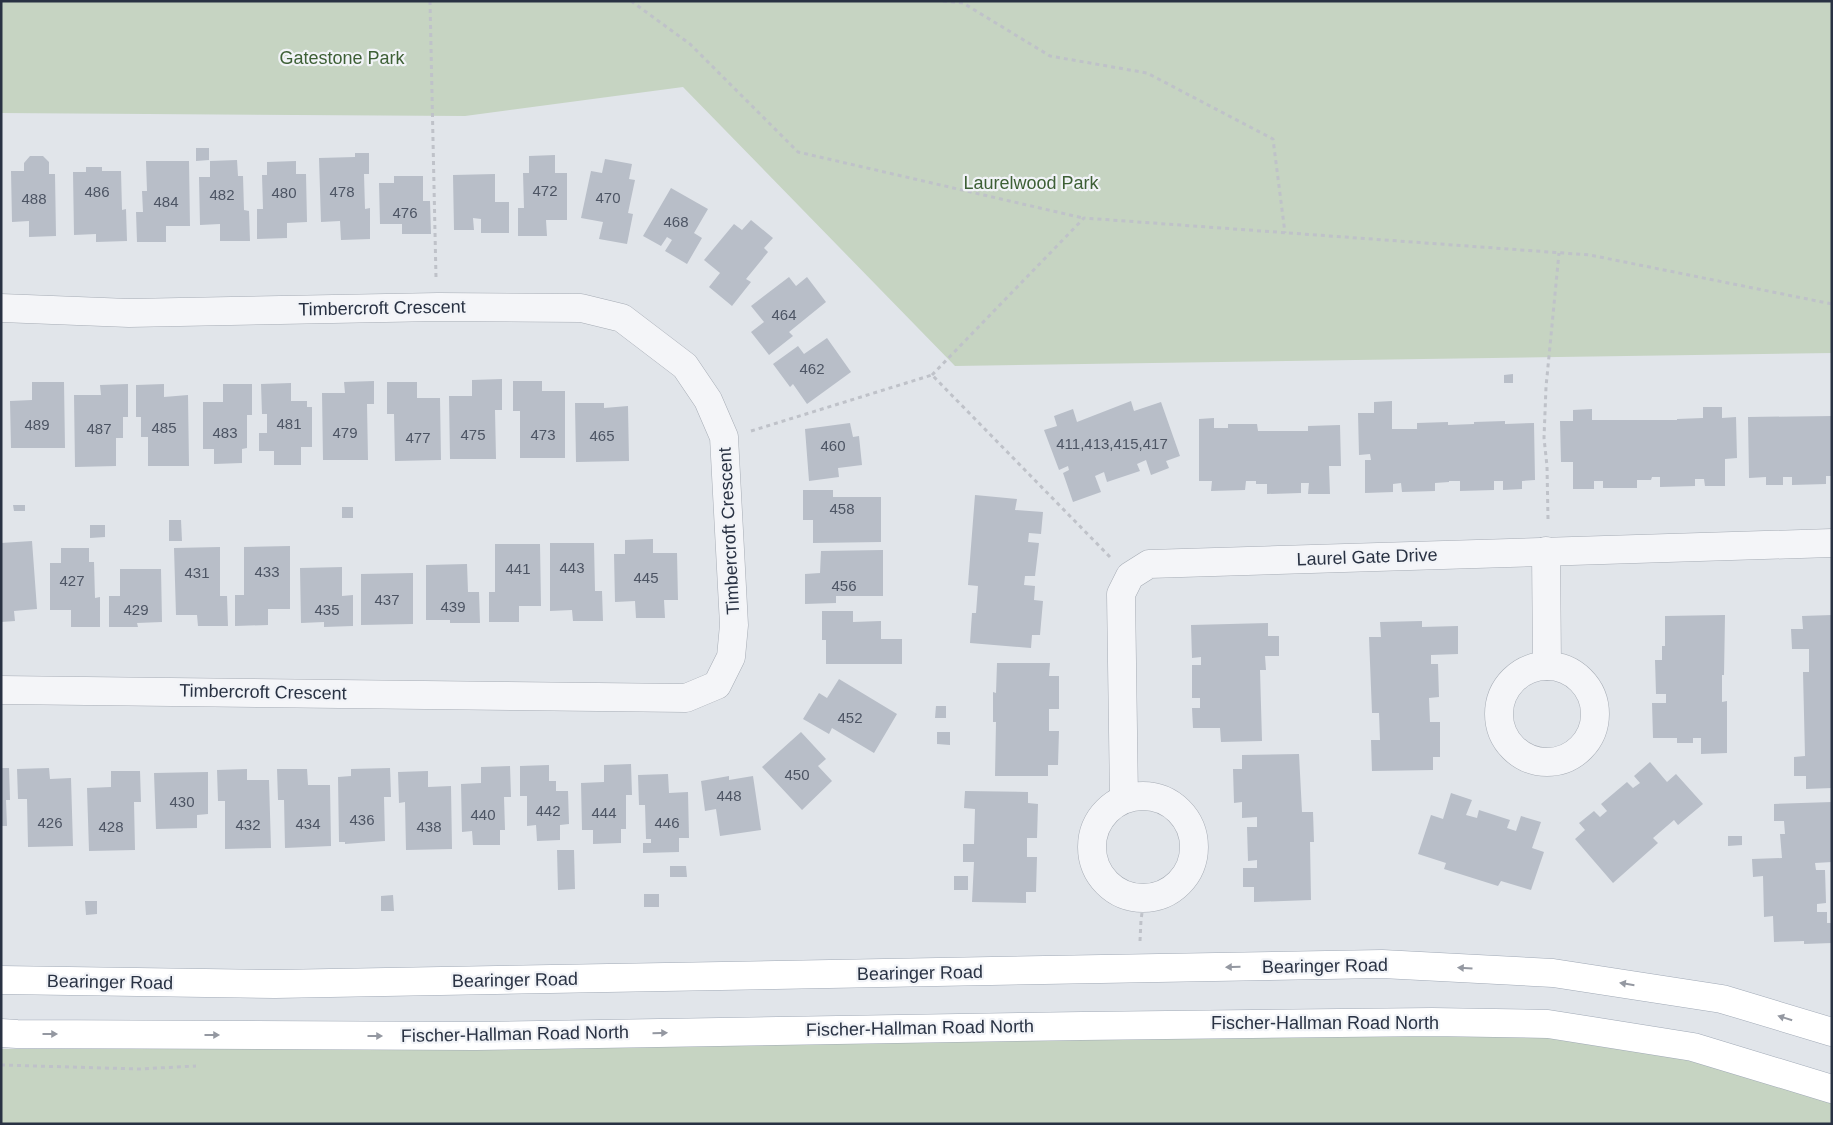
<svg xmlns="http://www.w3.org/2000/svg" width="1833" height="1125" font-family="Helvetica,sans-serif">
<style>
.green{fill:#c6d4c2}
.building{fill:#b8bec8}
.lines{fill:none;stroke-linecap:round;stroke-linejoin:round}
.minor-casing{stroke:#a6acb5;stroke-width:29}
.major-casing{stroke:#a0a9b6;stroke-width:29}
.path{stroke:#bfc2c9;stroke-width:3;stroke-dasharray:4 4;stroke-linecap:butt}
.minor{stroke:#f4f5f8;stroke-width:28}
.major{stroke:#fff;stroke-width:28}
.oneway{fill:#9498a1}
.labels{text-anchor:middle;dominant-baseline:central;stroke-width:4.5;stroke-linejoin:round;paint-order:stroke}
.number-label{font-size:15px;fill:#4d5564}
.park-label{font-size:18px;fill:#3d5f35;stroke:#f1f3f7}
.street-label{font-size:18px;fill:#293243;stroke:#f1f3f7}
</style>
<rect width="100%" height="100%" fill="#e1e5ea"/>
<g class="green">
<polygon points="1,1 1832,1 1832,353 955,366 683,87 465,116 1,113"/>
<polygon points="1634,1033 1832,1091 1832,1124 1,1124 1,1049 306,1048"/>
</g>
<g class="building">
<polygon points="196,148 209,148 209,160 196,161"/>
<polygon points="355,153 369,153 369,174 364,174 365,209 370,208 370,239 341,240 340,221 321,222 319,158 355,157"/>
<polygon points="555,155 555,173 567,173 567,220 546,220 547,236 518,236 518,208 524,208 523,173 529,173 529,156"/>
<polygon points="30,156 43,156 49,162 49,174 55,174 56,236 29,237 29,221 12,222 11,171 24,171 24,163"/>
<polygon points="605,159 632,164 629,179 635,180 628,213 633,214 627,244 599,239 603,222 581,218 591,171 602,173"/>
<polygon points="237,160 238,176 243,176 244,210 249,211 250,241 220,241 220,224 200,225 199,177 210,177 210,161"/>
<polygon points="146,161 189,161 190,226 166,226 166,242 137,242 136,212 143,212 142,191 147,191"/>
<polygon points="296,161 296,174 306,174 307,222 287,223 287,238 257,239 257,209 263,209 262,175 267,175 267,162"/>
<polygon points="86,167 102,167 102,171 121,171 122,210 126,209 127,241 96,242 96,234 74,235 73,172 86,172"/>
<polygon points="495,174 495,202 509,202 509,233 481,233 481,219 473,218 474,230 454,230 453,175"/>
<polygon points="394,176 423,176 423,201 430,201 431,234 402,234 402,224 380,224 379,183 394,183"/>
<polygon points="671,188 708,209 694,233 702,238 687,264 665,251 672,240 667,237 661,246 643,236"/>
<polygon points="751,220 773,238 764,248 768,252 746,279 751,282 732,306 709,287 720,273 704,260 734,224 742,230"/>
<polygon points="789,277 796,286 807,277 826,302 789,332 793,336 769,355 751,332 764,322 751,306"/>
<polygon points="827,338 851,372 807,404 793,384 790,387 773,364 798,346 804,354"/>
<polygon points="1513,374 1513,383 1504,383 1504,375"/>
<polygon points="502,379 502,410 495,410 496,459 450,459 449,396 472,396 472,380"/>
<polygon points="374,381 374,404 367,404 368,460 323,460 322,393 345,393 344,382"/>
<polygon points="513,381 542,381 542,391 565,391 565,458 520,458 520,411 513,411"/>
<polygon points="32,382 64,382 65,448 11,448 10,401 32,400"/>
<polygon points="387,382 417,382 417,398 440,398 441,460 395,461 394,414 387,414"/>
<polygon points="291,383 291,401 307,401 307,407 312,407 312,447 301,447 301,465 274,465 274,451 259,451 259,433 267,433 267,414 262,414 261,384"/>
<polygon points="128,384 128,417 123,417 123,438 116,438 116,466 75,467 74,395 101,395 100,385"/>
<polygon points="164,384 164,397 188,395 189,466 148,466 148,437 141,437 141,417 136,417 136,385"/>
<polygon points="223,384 252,384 252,415 247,415 247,448 242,449 242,463 214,464 214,449 203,449 203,402 223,402"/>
<polygon points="1131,401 1134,411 1161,402 1180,456 1166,461 1169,468 1151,475 1146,460 1137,464 1140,471 1107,482 1104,472 1095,476 1101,492 1073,502 1063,473 1069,470 1068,466 1059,470 1044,430 1057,426 1054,416 1073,409 1077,422"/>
<polygon points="1392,401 1392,429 1417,429 1417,423 1448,422 1448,425 1474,424 1474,422 1505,421 1505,424 1534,423 1535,480 1522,481 1522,489 1503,490 1503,481 1494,481 1494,490 1460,491 1460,481 1449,481 1449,482 1435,483 1435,491 1402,492 1401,483 1393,484 1393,492 1365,493 1365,460 1371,460 1370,454 1359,455 1358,413 1374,413 1374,402"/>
<polygon points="575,403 604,403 604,408 628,406 629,461 576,462"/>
<polygon points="1703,407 1722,407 1722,418 1736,417 1737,458 1725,459 1725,486 1705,486 1704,479 1695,479 1695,486 1660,487 1660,477 1652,477 1651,480 1637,480 1637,488 1603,488 1603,481 1594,481 1594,489 1573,489 1573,462 1561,462 1560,421 1573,421 1573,410 1592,409 1592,420 1677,420 1677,419 1703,418"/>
<polygon points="1832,416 1832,476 1826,476 1826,484 1792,485 1792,477 1783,477 1783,485 1766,485 1766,477 1749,478 1748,417"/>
<polygon points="1214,418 1214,428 1228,428 1228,424 1257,424 1258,431 1308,431 1308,426 1340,425 1341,466 1329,466 1330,494 1308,494 1309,483 1301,483 1301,493 1267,494 1267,484 1256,484 1256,481 1246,481 1245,490 1211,491 1212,481 1199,481 1199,419"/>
<polygon points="850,423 853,437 859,436 862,465 838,468 839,477 809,481 805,429"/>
<polygon points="803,490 833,490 833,497 881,497 881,542 813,543 813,520 803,520"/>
<polygon points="975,495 1017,499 1015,510 1043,512 1041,534 1029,533 1028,542 1039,543 1035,576 1025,576 1024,585 1035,586 1034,600 1043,601 1040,635 1032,635 1031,648 970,643 972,613 976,613 978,586 968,585"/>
<polygon points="13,505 25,505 25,511 14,511"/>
<rect x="342" y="507" width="11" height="11"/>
<polygon points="169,520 181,520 182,541 169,541"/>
<polygon points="90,525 105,525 105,537 90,538"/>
<polygon points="653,539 653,553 677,553 678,600 664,600 665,618 636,618 635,601 615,602 614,554 625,554 625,540"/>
<polygon points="32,541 37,609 14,611 15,621 1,622 1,543"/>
<polygon points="550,543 594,543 595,591 602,591 603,621 573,621 572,610 550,611"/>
<polygon points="495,544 540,544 541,606 519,606 519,622 489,622 489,592 495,592"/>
<polygon points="290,546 290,609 268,609 268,625 235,626 235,595 244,595 244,547"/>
<polygon points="220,547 220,596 227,596 228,626 198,626 197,615 176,615 174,548"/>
<polygon points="61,548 89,548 89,562 94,562 95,598 100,597 100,627 71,627 71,610 50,610 50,563 61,563"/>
<polygon points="883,550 883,596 836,596 836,603 805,604 805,574 820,573 821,551"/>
<polygon points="467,564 468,592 479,592 480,623 450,623 450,620 426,620 426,565"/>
<polygon points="342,567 342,596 353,595 353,626 324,627 324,622 301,623 300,568"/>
<polygon points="120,569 161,569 162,622 137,623 138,627 109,627 109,596 120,596"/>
<polygon points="413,573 413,624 361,625 361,574"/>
<polygon points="822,611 853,611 853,622 881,621 881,639 902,639 902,664 826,664 826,640 822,640"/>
<polygon points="1725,615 1724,675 1722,675 1722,702 1727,701 1727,753 1701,754 1701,738 1693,738 1693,743 1677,743 1677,738 1653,738 1652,703 1666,703 1666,694 1656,694 1655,660 1662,660 1662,646 1665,646 1665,616"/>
<polygon points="1832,615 1832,788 1806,789 1806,776 1794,776 1794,757 1805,756 1803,672 1809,672 1809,649 1792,649 1791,629 1803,629 1802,616"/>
<polygon points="1422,621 1422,627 1458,626 1458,654 1431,655 1431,664 1438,664 1439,697 1429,698 1430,722 1440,722 1440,757 1433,757 1433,770 1372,771 1371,740 1380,740 1379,713 1372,713 1369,637 1381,637 1380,622"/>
<polygon points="1268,623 1268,636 1279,636 1279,656 1265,656 1266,670 1260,670 1262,741 1221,742 1220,728 1193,728 1192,708 1200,708 1200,698 1192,698 1192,665 1201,665 1201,657 1192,658 1191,625"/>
<polygon points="997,663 1050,663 1049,676 1059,676 1059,709 1049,709 1049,731 1059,731 1058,765 1048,765 1048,776 995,776 996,722 993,722 993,692 996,693"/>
<polygon points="839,679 897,714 874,753 832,728 829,734 803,719 819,693 827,698"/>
<polygon points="936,706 946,706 946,718 935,718"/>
<polygon points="801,732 826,759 818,766 832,781 802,810 762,767"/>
<polygon points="937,732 950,732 950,745 937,744"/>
<polygon points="1299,754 1302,812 1313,812 1314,842 1310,842 1311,900 1254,902 1254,887 1243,887 1243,868 1257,868 1257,860 1248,861 1247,827 1257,827 1257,817 1242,818 1242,802 1234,803 1233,769 1242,769 1242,755"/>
<polygon points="1650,762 1667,782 1676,774 1703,804 1678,825 1674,820 1653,838 1658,843 1613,883 1575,839 1585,830 1579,823 1594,811 1600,817 1607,811 1601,804 1627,782 1633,788 1640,783 1634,776"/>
<polygon points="631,764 632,795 626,795 626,829 621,829 621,843 593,844 593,830 582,830 581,783 604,782 604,765"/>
<polygon points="549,765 549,781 556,781 556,791 568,791 569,824 560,825 560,840 537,841 536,825 527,826 527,796 520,796 520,766"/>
<polygon points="510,766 511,797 504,797 505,830 500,830 500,845 473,845 472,831 462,832 461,784 481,783 481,767"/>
<polygon points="1,768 9,768 10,800 6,800 7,826 1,826"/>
<polygon points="49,768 50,779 71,778 73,846 28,847 27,799 18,799 17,769"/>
<polygon points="390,768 391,797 384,797 385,841 345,844 345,842 339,842 338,777 351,776 351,769"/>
<polygon points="247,769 247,780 269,780 271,848 225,849 225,801 218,801 217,770"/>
<polygon points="277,769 307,769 308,785 330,785 331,846 285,848 284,800 278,800"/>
<polygon points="111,771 140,771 141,802 134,802 135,850 89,851 87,788 111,787"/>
<polygon points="428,771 428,787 451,786 452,849 406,850 405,802 399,803 398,772"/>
<polygon points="208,772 208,814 197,815 197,828 156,829 154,773"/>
<polygon points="668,774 669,793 688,792 689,838 679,838 679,852 643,853 643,843 651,843 651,839 646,839 645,805 639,805 638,775"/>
<polygon points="729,776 729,780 753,776 761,830 720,836 716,809 705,811 701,781"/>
<polygon points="965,791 1028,792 1028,803 1038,804 1037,838 1027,838 1027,857 1037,857 1036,892 1026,892 1026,903 972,902 974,862 963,862 963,844 974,844 975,809 964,808"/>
<polygon points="1451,793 1472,800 1466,815 1477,818 1479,810 1510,820 1507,828 1516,831 1521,816 1541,822 1532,848 1544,852 1531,890 1501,881 1498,886 1444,869 1446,863 1418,854 1431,815 1443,819"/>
<polygon points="1832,802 1832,862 1815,863 1816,870 1825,870 1826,903 1817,904 1817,912 1827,912 1827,923 1832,923 1832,943 1804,944 1804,941 1774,942 1773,916 1764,917 1763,876 1753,877 1752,859 1782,858 1780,834 1785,834 1784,821 1774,821 1774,804"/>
<polygon points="1728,836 1742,836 1742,845 1728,846"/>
<polygon points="557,850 574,850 575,889 558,890"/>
<polygon points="670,866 686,866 687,877 670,877"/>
<rect x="954" y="876" width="14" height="14"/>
<rect x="644" y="894" width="15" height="13"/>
<polygon points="393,895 394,911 381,911 381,896"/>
<polygon points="85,901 97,901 97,914 86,915"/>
</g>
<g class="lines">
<g class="minor-casing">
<g id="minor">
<polyline points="1,308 129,313 438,307 581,308 622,318 685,366 708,400 724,437 734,625 731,657 717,685 686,698 1,690"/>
<polyline points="1546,551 1547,666"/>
<circle cx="1547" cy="714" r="48"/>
<circle cx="1143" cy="847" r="51"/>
<polyline points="1124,799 1121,594 1130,576 1149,564 1832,543"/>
</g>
</g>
<g class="major-casing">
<g id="major">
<polyline points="1,980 275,984 1382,964 1553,973 1722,999 1832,1032"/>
<polyline points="1,1033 17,1034 476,1036 1082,1026 1432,1022 1548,1024 1693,1047 1832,1089"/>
</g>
</g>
<g class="path">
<polyline points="430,1 436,278"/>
<polyline points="631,1 690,44 798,152 1083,218"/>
<polyline points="943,1 963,3 1050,56 1147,73 1273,139 1285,233"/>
<polyline points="932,375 1084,218 1590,255 1832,304"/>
<polyline points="751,431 932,375 1110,557"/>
<polyline points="1548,519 1547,466 1544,438 1546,387 1559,253"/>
<polyline points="1140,941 1141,920 1144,899"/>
<polyline points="1,1065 139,1069 196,1066"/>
</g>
<use href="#minor" class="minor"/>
<use href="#major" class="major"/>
</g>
<defs><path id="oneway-solid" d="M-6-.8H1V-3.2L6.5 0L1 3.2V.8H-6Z" transform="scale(1.25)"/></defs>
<g class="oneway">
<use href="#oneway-solid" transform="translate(1233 967) rotate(179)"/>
<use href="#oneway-solid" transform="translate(1465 968) rotate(-177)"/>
<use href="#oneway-solid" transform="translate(1627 984) rotate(-171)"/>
<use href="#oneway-solid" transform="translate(1785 1018) rotate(-163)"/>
<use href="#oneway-solid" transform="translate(660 1033) rotate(-1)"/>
<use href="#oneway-solid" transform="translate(50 1034)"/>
<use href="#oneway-solid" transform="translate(212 1035)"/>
<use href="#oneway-solid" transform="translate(375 1036)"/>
</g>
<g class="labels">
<g class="number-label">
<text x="545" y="190">472</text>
<text x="97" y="191">486</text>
<text x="342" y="191">478</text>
<text x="284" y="192">480</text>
<text x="222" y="194">482</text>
<text x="608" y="197">470</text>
<text x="34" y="198">488</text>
<text x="166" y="201">484</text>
<text x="405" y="212">476</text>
<text x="676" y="221">468</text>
<text x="784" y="314">464</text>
<text x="812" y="368">462</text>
<text x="289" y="423">481</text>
<text x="37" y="424">489</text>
<text x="164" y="427">485</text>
<text x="99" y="428">487</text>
<text x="225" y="432">483</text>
<text x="345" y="432">479</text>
<text x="473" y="434">475</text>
<text x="543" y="434">473</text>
<text x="602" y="435">465</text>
<text x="418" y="437">477</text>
<text x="1112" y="443">411,413,415,417</text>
<text x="833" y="445">460</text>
<text x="842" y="508">458</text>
<text x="572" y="567">443</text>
<text x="518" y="568">441</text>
<text x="267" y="571">433</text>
<text x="197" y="572">431</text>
<text x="646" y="577">445</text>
<text x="72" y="580">427</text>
<text x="844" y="585">456</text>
<text x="387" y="599">437</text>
<text x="453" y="606">439</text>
<text x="136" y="609">429</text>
<text x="327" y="609">435</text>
<text x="850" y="717">452</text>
<text x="797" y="774">450</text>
<text x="729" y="795">448</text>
<text x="182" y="801">430</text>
<text x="548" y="810">442</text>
<text x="604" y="812">444</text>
<text x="483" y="814">440</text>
<text x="362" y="819">436</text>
<text x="50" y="822">426</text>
<text x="667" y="822">446</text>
<text x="308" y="823">434</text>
<text x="248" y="824">432</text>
<text x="111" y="826">428</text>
<text x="429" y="826">438</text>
</g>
<g class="park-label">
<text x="342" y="58">Gatestone Park</text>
<text x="1031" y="183">Laurelwood Park</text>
</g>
<g class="street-label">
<text transform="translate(382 308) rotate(-1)">Timbercroft Crescent</text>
<text transform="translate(729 531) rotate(-93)">Timbercroft Crescent</text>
<text transform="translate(1367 557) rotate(-2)">Laurel Gate Drive</text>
<text transform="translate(263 692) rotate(1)">Timbercroft Crescent</text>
<text transform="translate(1325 966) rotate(-1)">Bearinger Road</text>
<text transform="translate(920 973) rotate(-1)">Bearinger Road</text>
<text transform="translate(515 980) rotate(-1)">Bearinger Road</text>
<text transform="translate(110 982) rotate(1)">Bearinger Road</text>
<text x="1325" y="1023">Fischer-Hallman Road North</text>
<text transform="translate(920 1028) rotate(-1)">Fischer-Hallman Road North</text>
<text transform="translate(515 1034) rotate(-1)">Fischer-Hallman Road North</text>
</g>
</g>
<rect width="1833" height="1125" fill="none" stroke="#293243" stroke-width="5"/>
</svg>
